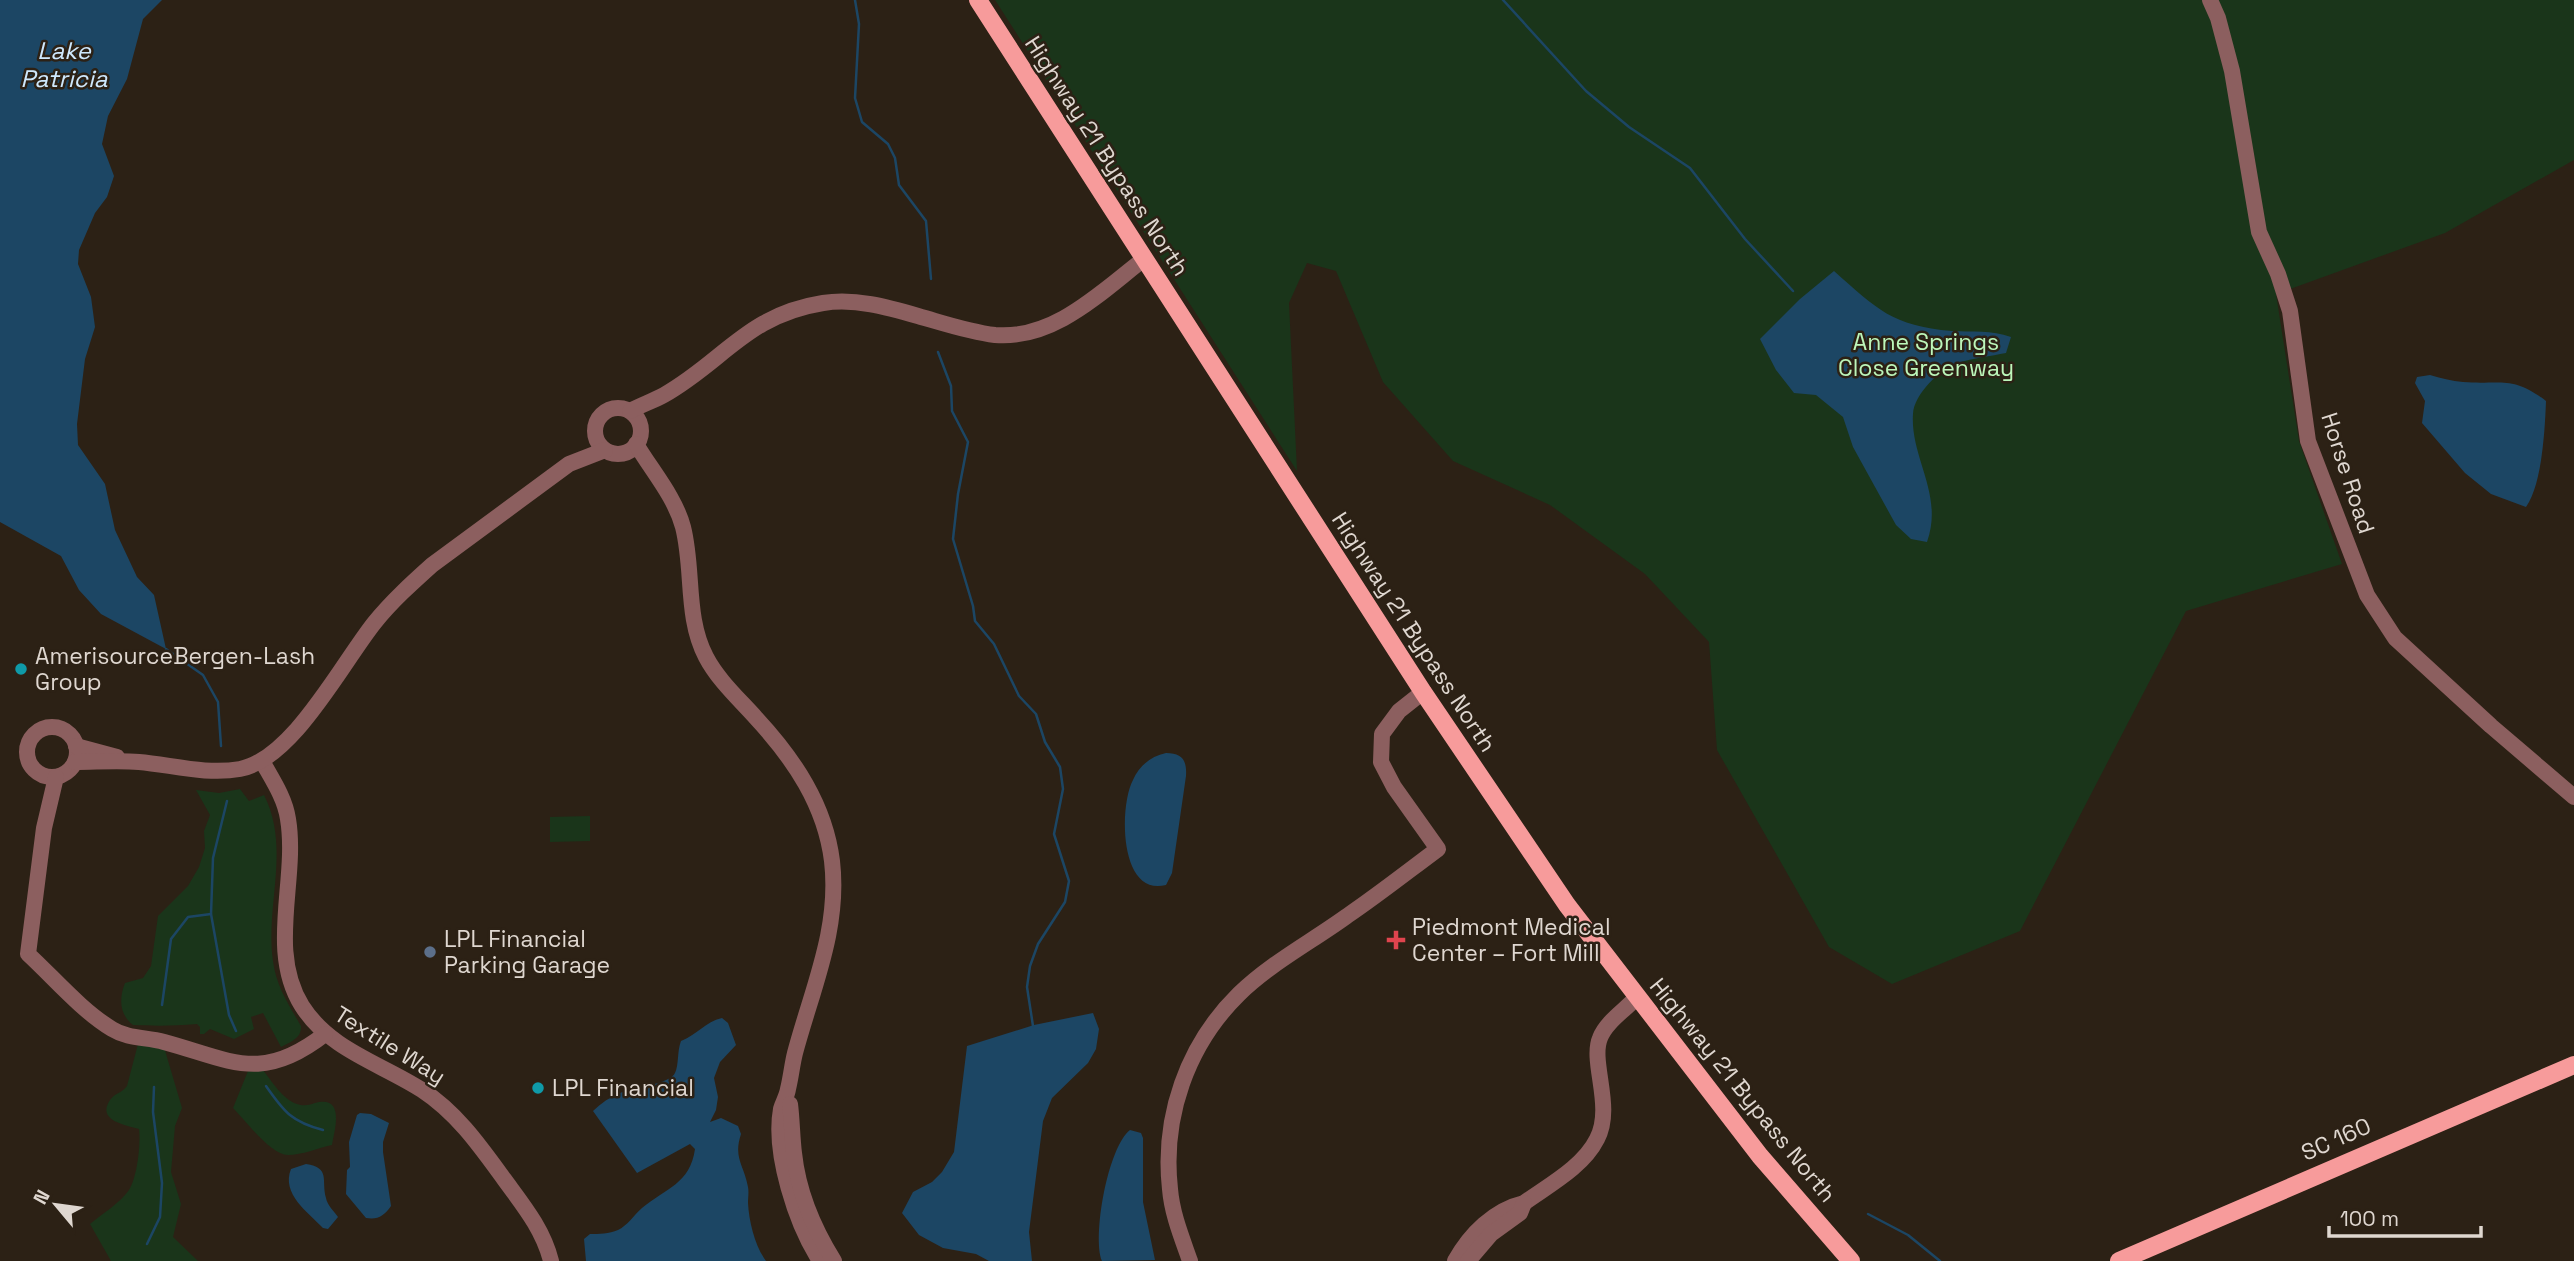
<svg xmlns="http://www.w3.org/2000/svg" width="2574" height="1261" font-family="'Space Grotesk',sans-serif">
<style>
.green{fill:#1a351a}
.water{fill:#1c4664}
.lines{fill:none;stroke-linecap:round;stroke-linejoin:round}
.stream{stroke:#1c4664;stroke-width:2.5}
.minor{stroke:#8c5f5f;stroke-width:16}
.major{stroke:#f79b9b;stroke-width:18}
.culture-dot{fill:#0f9aa8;stroke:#2c2115;stroke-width:2.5}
.health-dot{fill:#e0444e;stroke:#2c2115;stroke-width:2.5}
.service-dot{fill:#5c6f8a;stroke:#2c2115;stroke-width:2.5}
.labels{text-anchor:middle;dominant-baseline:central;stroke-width:5;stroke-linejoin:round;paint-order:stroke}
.street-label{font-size:23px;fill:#dfd7d0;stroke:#2c2115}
.park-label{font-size:23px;fill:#bcf6ba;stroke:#2c2115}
.poi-label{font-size:23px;fill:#dfd7d0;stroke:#2c2115;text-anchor:start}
.water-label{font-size:24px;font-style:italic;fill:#cee8fd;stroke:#2c2115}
</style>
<rect width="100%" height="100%" fill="#2c2115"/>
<g class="green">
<polygon points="995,0 2574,0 2574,160 2445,233 2276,294 2299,441 2342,564 2186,611 2020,931 1892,984 1829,947 1717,750 1709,642 1645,574 1550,505 1453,461 1383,382 1336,271 1307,263 1289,303 1297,471"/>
<path d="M240,789L249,801L264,795C291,848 265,906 273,961C276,986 289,1005 301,1026C302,1038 290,1042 281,1047L263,1013L251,1017L254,1029L234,1039L210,1029L204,1034H200V1027L197,1024C174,1026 155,1026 133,1025C119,1014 119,998 125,983L143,978L151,966L158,916L188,886L199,867L205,848L204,831L210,815L196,790L219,793Z"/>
<polygon points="590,816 590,841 550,842 550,817"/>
<path d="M138,1044L164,1047L182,1108L175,1126L171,1172L181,1204L173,1237L198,1261H111L90,1224C102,1214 120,1203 129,1190C137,1178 141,1144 139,1129C126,1125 96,1121 110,1100C115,1093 122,1093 127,1086Z"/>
<path d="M262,1069C272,1081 282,1099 297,1104C305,1107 311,1104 319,1102C345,1098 334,1132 332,1145C318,1148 302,1155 288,1155C271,1155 245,1120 233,1108L248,1071Z"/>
</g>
<g class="water">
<polygon points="0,0 162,0 143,19 127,79 108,116 102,144 114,176 107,197 95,213 79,250 78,264 91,297 95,327 85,359 77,424 78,445 105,484 115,530 137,577 154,595 166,649 101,614 79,590 61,556 0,522"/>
<path d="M1834,271C1877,309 1892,326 1952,331C1973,332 1991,330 2011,337L2006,353C1991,356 1973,358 1958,363C1940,369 1914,394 1913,414C1910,458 1944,494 1927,542L1911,539L1896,525L1853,447L1843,417L1816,395L1794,393L1776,370L1760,339L1800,299Z"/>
<path d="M2430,375C2440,378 2452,381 2463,382C2501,385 2512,375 2546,401C2545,429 2542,485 2526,507L2491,494L2465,473L2422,423L2425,401L2415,383L2417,377Z"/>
<path d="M1166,753C1182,753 1187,760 1186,776L1172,873L1166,885C1119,897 1119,806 1133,780C1139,766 1151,756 1166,753Z"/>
<polygon points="1093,1013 1099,1029 1096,1049 1088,1063 1052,1098 1043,1121 1029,1232 1032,1261 989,1261 976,1254 943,1248 919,1235 902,1213 913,1192 932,1182 942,1172 954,1152 967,1046 1034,1025"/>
<path d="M722,1018L728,1023L736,1045L720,1062L714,1078L718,1097L716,1110L710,1122L721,1118L738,1126L741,1134C733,1158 744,1165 748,1187C749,1192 748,1198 748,1203C749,1222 755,1246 766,1261H586L584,1239L590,1234C599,1234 609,1234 618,1230C627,1226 634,1215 642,1208C666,1188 690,1184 695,1149L690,1144L637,1173L593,1111C601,1103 610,1097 620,1093C633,1088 670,1084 675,1073C679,1065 677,1051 681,1041C698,1034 705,1022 722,1018Z"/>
<path d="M360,1113L371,1114L389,1123L383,1142V1152L391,1206C384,1216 378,1220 366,1218L346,1194L347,1170L350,1167L349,1142L357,1115Z"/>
<path d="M1130,1130L1141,1133L1143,1138V1202L1155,1260L1102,1261C1092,1236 1108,1147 1130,1130Z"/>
<path d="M306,1164C331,1168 321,1180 326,1198C327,1205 334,1211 338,1217L328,1229L323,1228C308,1212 281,1194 291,1169Z"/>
</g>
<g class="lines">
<g class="stream">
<polyline points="855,0 859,24 855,98 862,122 888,144 895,158 899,185 926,221 931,279"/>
<polyline points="1503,0 1586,91 1629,127 1690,168 1745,239 1793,291"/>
<polyline points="938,352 951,386 952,411 968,442 958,494 953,539 973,606 975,621 994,644 1019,696 1036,714 1045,742 1060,767 1063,789 1054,834 1069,881 1065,902 1038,944 1030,966 1027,987 1033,1026"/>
<polyline points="166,649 203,675 218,702 221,746"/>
<polyline points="227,801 213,858 211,914 229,1015 236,1031"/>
<polyline points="162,1005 171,939 188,917 211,914"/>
<path d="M266,1086C284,1112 292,1122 323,1130"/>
<polyline points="1868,1214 1908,1235 1940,1261"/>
<polyline points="147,1244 160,1217 162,1183 153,1112 154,1087"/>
</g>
<g class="minor">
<polyline points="2210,0 2218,18 2232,71 2259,232 2278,274 2290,311 2308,441 2367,595 2395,638 2491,726 2574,797"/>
<circle cx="618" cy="431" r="23"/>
<path d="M630,411C641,405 653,401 664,395C724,361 747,315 823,303C855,298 887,307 918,316C943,323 969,332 995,335C1054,340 1101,292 1144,259"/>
<path d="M636,444C652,471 675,497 683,527C694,570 685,617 706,657C718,680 739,699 756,718C794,759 825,805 832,861C840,929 812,989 795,1053C792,1065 791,1077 788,1089C787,1096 783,1102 781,1109C773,1153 796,1224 820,1261"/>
<circle cx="52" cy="752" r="25"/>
<polyline points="76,746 117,757"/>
<path d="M262,761C272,779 285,798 288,819C298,880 267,950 302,1006C330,1050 380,1063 422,1090C457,1113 480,1146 504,1179C523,1205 543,1229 551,1261"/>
<path d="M75,762C96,762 118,760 139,762C172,765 207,775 240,769C293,759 342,663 375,622C392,601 412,583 432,565L569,464L605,450"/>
<path d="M56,777L44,828L28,954C55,979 81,1010 112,1029C128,1039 146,1037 164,1042C231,1060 261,1084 325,1034"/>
<path d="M790,1104C792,1120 792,1137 794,1153C798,1191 814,1229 834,1261"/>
<path d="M1190,1261C1182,1238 1172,1214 1170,1189C1162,1117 1187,1045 1239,994C1271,963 1311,942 1347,916C1378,895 1407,872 1438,849L1394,787L1381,762L1382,734L1399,711L1423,692"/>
<path d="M1455,1261C1470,1234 1494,1210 1524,1203C1549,1185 1583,1167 1597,1139C1614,1107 1590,1062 1600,1038C1606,1022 1625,1010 1636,998"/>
<polyline points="1468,1261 1491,1234 1520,1213 1524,1203"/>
</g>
<g class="major">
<polyline points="978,0 1423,692 1567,905 1760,1156 1851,1261"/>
<polyline points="2119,1261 2574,1065"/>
</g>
</g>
<g class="culture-dot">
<circle cx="21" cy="669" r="7"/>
<circle cx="538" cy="1088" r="7"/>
</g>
<path class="health-dot" d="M1392.5 929.5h7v7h7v7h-7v7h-7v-7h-7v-7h7z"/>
<circle class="service-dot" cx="430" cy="952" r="7"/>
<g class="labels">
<g class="street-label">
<text transform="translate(1107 156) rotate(57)">Highway 21 Bypass North</text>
<text transform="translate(2348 473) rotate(72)">Horse Road</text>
<text transform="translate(1414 632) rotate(57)">Highway 21 Bypass North</text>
<text transform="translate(390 1045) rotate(32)">Textile Way</text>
<text transform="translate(1743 1090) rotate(51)">Highway 21 Bypass North</text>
<text transform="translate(2336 1139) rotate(-24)">SC 160</text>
</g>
<g class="park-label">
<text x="1926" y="342">Anne Springs<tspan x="1926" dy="26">Close Greenway</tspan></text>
</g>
<g class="poi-label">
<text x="35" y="656">AmerisourceBergen-Lash<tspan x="35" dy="26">Group</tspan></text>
<text x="1412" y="927">Piedmont Medical<tspan x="1412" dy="26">Center – Fort Mill</tspan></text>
<text x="444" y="939">LPL Financial<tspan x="444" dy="26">Parking Garage</tspan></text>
<text x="552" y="1088">LPL Financial</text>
</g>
<g class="water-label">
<text x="64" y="50">Lake<tspan x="64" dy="28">Patricia</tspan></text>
</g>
</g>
<g transform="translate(56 1205) rotate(299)" stroke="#2c2115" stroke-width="5" paint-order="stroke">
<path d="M0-5L12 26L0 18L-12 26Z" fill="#dfd7d0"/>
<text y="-10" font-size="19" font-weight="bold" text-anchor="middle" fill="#dfd7d0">N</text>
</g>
<path d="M2329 1226v10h152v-10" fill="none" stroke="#dfd7d0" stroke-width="3.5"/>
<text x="2340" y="1226" font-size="21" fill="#dfd7d0" stroke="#2c2115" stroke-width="5" paint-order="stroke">100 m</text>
</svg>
